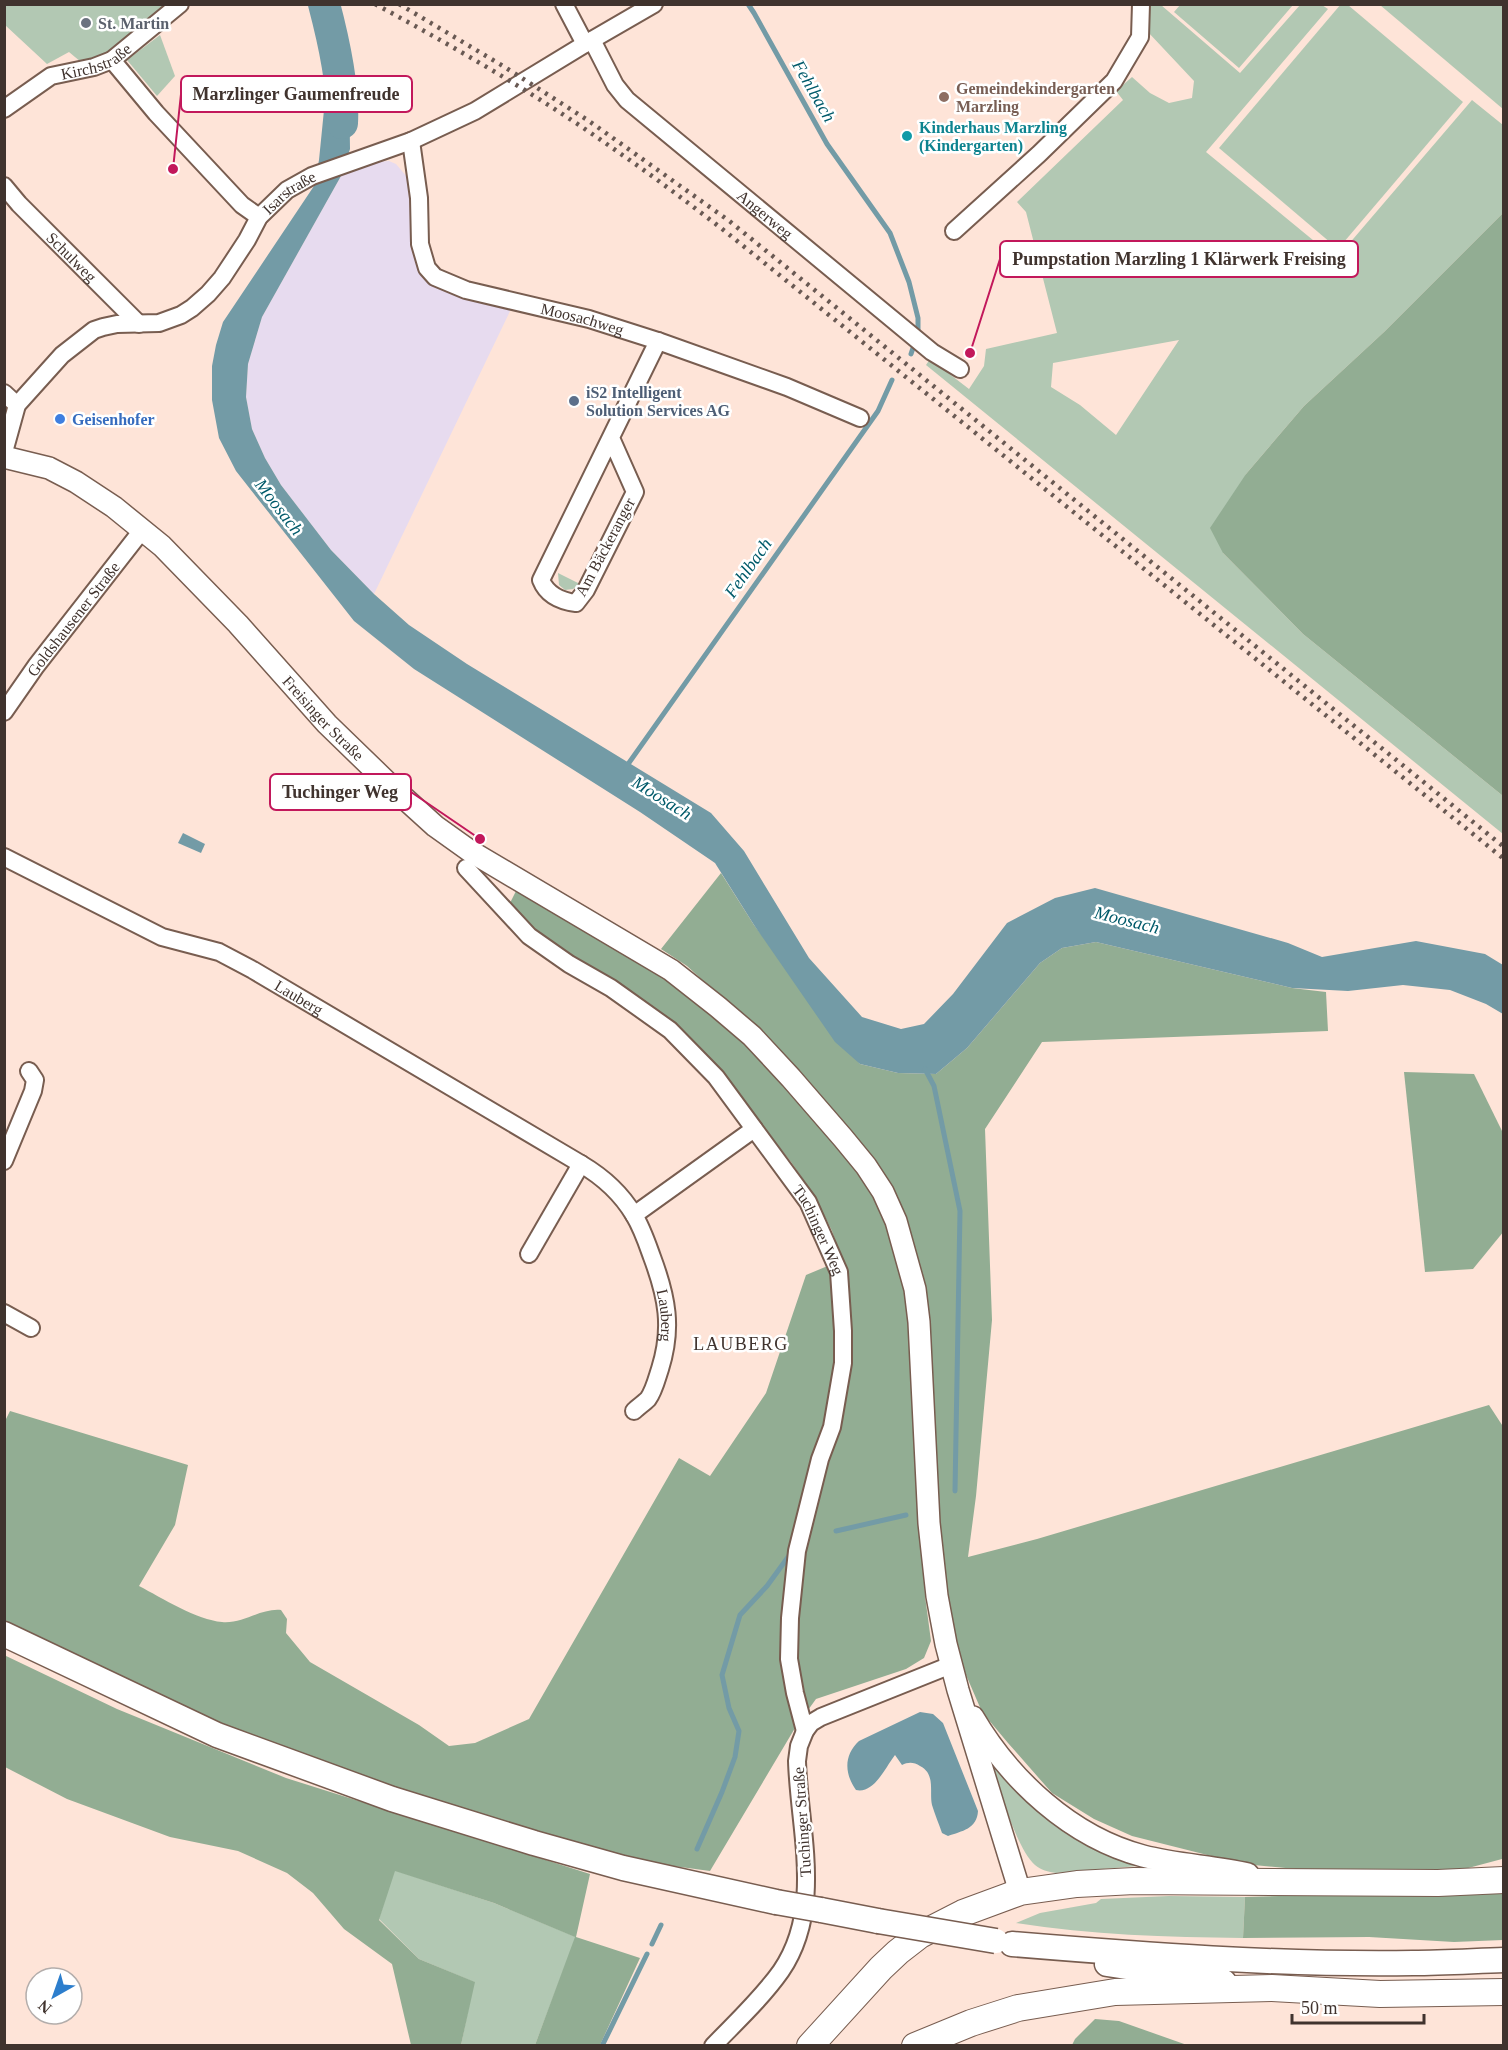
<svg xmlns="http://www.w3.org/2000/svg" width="1508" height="2050" font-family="'Times New Roman',serif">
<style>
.commercial{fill:#e7dbef}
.green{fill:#b2c8b3;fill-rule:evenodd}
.forest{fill:#92ad93}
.water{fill:#739ba6}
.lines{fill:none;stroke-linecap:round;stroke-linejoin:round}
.stream{stroke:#739ba6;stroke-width:5}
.river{stroke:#739ba6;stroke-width:32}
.minor-casing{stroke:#785d50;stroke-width:20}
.tertiary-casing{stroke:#785d50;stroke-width:24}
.secondary-casing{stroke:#785d50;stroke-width:27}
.primary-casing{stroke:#785d50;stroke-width:28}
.minor{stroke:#fff;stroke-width:16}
.tertiary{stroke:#fff;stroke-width:21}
.secondary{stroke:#fff;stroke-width:24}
.primary{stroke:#fff;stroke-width:26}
.rail{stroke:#695953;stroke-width:4.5;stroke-dasharray:3 6;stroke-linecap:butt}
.secondary-bridge-casing{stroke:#785d50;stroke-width:27;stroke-linecap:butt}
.secondary-bridge{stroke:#fff;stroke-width:24}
.worship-dot{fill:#6b7280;stroke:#fff;stroke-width:2}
.education-dot{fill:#8d6e63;stroke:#fff;stroke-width:2}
.culture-dot{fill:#0f9aa8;stroke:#fff;stroke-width:2}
.service-dot{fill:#5c6f8a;stroke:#fff;stroke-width:2}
.shop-dot{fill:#3f7fe0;stroke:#fff;stroke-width:2}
.labels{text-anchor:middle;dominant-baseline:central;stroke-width:5;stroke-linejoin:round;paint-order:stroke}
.worship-label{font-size:16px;font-weight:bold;fill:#5b616d;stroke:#fff;text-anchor:start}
.street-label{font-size:16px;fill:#40332e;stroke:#fff}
.education-label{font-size:16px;font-weight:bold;fill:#785e54;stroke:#fff;text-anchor:start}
.culture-label{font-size:16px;font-weight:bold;fill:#0d838f;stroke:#fff;text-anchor:start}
.service-label{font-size:16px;font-weight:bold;fill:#4e5e75;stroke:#fff;text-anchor:start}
.shop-label{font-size:16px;font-weight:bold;fill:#366cbe;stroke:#fff;text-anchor:start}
.water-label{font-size:18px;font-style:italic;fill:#005a6a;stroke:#fff}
.neighbourhood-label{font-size:18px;letter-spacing:1.5px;fill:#40332e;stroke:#fff}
.leader{fill:none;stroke:#c2185b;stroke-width:2}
.callout-dot{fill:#c2185b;stroke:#fff;stroke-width:2}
.callout{fill:#fff;stroke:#c2185b;stroke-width:2}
.callout-label{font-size:18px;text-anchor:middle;font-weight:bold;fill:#40332e}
</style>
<rect width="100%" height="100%" fill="#fee4d8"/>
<polygon class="commercial" points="389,161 396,164 407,177 412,202 420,269 512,307 374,594 331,550 281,485 265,458 252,429 246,397 248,364 262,317 341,176 377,162"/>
<g class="green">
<polygon points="1341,4 1348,5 1463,102 1338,249 1219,148"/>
<polygon points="4,5 166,5 158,15 98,60 81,62 69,52 47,64 5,25"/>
<path d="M1146,5H1161L1240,73L1300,5H1322L1328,9L1206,152L1336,259L1472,100L1503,125V213L1384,332L1304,406L1246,474L1223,553L1303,634L1503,796V834L926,365L930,359L969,389L984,366L986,349L1057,333L1026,212L1017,202L1123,100L1116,91L1132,77L1150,93L1169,103L1192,98L1194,81L1147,31ZM1179,340L1116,435L1080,405L1051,387L1053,363Z"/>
<polygon points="1180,5 1180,4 1293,5 1239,68 1174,12"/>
<polygon points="1380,5 1503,5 1503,109"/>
<polygon points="160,35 175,76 157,96 127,60"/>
<polygon points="558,573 580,584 573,589 565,590 559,585"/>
<path d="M991,1762C1020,1796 1053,1830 1094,1849C1108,1856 1124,1861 1138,1866L1056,1873C1048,1872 1041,1870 1035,1865C1016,1848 999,1787 991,1762Z"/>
<polygon points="394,1870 494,1903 576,1937 535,2045 461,2045 474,1982 419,1959 379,1919"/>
<path d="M1169,1896L1245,1897L1243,1938C1167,1937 1091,1935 1016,1923L1040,1913L1096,1903L1101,1899Z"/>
</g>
<g class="forest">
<polygon points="1503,213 1503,796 1303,634 1223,553 1210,528 1246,474 1304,406 1384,332"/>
<polygon points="721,873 754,925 860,1064 898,1073 936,1074 967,1048 1040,963 1062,948 1096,942 1292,988 1326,992 1328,1031 1042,1042 985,1129 992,1320 976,1496 968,1557 1037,1539 1489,1405 1504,1428 1502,1859 1457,1871 1327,1872 1243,1864 1132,1836 1094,1819 1052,1793 1008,1743 982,1712 960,1661 950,1625 901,1223 732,1007 687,966 661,949"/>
<path d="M517,889L667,973L750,1042L881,1196L906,1267L920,1445L925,1596L931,1641L924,1658L906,1669L816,1699L795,1728L710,1871L629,1860L535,1836L221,1728L5,1626L4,1423L10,1411L188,1465L175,1525L139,1586C162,1598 197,1620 222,1622C243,1624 261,1608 281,1610L287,1619L286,1633L310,1662L419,1725L449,1746L475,1743L529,1719L679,1458L710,1476L766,1393L806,1275L842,1260L832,1231L814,1195L791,1162L718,1070L660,1012L610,978L540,937L509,905Z"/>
<polygon points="1404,1072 1474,1074 1503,1133 1504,1231 1473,1269 1425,1272"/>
<polygon points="4,1655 117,1709 286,1778 590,1874 576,1937 640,1958 600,2045 535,2045 575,1937 494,1903 395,1871 379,1920 419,1959 475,1982 461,2045 411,2045 392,1964 344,1929 313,1893 287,1873 238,1851 170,1837 67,1799 5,1767"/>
<polygon points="1455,1891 1503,1894 1503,1940 1454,1942 1369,1937 1243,1938 1245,1897"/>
<polygon points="1095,2019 1119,2021 1187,2045 1072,2045 1075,2039"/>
</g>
<g class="water">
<polygon points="316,5 330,5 341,51 326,52"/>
<polygon points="327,80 349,80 350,149 341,176 262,317 248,364 246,397 252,429 265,458 281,485 331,550 374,594 409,625 467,664 711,813 744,851 809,958 862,1017 901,1029 924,1024 953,994 1007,923 1055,898 1095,888 1288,943 1322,957 1416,941 1485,954 1503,965 1503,1014 1486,1004 1450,990 1403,985 1348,991 1292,988 1096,942 1062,948 1040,963 967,1048 936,1074 898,1073 860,1064 835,1042 754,925 715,863 640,812 414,669 354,621 236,471 219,438 212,400 212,366 216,345 223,322 314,186 319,160"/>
<polygon points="183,833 205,844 201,853 178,843"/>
<path d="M920,1712L933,1714L943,1723L978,1811C977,1829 962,1831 948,1836L942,1833C939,1824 935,1815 932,1805C929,1792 936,1774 920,1766C914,1762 908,1762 902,1765L895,1755C885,1768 874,1794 856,1790C844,1773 844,1755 859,1741Z"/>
</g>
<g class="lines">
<g class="stream">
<polyline points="748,4 754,13 827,144 890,233 909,282 918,318 918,333 911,354"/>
<polyline points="626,767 878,411 892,380"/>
<polyline points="925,1069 934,1086 960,1211 955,1491"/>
<polyline points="836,1531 906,1515"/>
<polyline points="697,1849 722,1792 735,1757 739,1731 729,1708 722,1675 740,1615 767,1586 791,1553"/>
<polyline points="652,1944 661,1925"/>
<polyline points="602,2046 647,1954"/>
</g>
<path class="river" d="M324,4C333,38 344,88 342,123"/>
<g class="minor-casing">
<g id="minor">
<polyline points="564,4 585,44"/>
<path id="s1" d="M592,40L615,85L627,100L932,352L960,369"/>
<polyline points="112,60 156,113 242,205 259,217"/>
<path id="s2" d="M4,109L51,76L94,67L112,60L180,4"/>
<path id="s3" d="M411,141L419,198L420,244L427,268L435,277L466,290L589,319L658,341L787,387L860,418"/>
<path id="s4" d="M4,186L19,204L139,324"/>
<polyline points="954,231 1039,154 1114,81 1140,37 1141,4"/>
<polyline points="4,393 17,405"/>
<path d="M611,438L635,492L586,590L576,603C560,601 547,595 541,580L658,341"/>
<path id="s5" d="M4,452L17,405L62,355L94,330L103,327L117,324L159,323L181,315L192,308L208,294L222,278L247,240L259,217L287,190L312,176L411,141L475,111L585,44L654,4"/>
<path id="s6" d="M4,712L36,666L143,529"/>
<path id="s7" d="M4,857L162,937L219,952L253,970L581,1164C603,1177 621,1193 634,1215C642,1228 647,1243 652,1257C667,1297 673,1328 660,1369C657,1378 654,1391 648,1399C644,1403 638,1407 634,1411"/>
<path id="s8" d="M466,868L529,936L569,964L611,988L670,1030L716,1077L808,1202L839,1272L843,1331V1363L832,1427L820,1459L797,1551L790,1618L789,1659L795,1693L805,1731"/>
<polyline points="4,1161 33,1091 35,1080 29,1071"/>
<polyline points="634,1215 754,1129"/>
<polyline points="529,1254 581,1164"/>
<polyline points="4,1313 31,1328"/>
<path d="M713,2046C736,2022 762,1998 781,1971C824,1908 799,1830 797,1761L799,1746L805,1731L811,1723L821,1717L951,1665"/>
</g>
</g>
<g class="tertiary-casing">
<g id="tertiary">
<path id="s9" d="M4,457L49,468L76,482L114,507L162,546L238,624L327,724L392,787L435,826L470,851L671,970L718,1007L752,1036L791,1078L843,1138L866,1166L883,1192L896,1221L915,1289L919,1322L929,1523L937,1596L946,1644L958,1690L1020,1892"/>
<path d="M973,1717C1010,1780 1071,1837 1143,1856C1178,1865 1213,1866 1248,1874"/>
</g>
</g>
<g class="secondary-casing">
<g id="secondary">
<polyline points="4,1634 217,1735 392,1799 534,1843 623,1868 776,1902"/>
<polyline points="821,1910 878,1921"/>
<path d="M1012,1944C1145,1955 1279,1965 1413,1963C1443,1963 1473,1961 1504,1960"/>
<polyline points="1107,1964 1224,1982"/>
</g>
</g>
<g class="primary-casing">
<g id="primary">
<polyline points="810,2046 881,1968 898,1952 920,1935 963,1913 1020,1892 1077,1884 1134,1881 1438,1883 1504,1880"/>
<polyline points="915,2046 971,2023 1018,2008 1115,1992 1272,1988 1380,1994 1504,1992"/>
</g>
</g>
<use href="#minor" class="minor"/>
<use href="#tertiary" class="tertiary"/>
<use href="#secondary" class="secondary"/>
<use href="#primary" class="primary"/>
<g class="rail">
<path d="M375,4C458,49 541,97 618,152C653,176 687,202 721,228L1504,859"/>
<polyline points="399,4 503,66 589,121 728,220 1504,847"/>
</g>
<g class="secondary-bridge-casing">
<g id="secondary-bridge">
<polyline points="776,1902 821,1910"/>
<polyline points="878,1921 996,1941"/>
</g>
</g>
<use href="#secondary-bridge" class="secondary-bridge"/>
</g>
<circle class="worship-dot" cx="86" cy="23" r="6"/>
<circle class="education-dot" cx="944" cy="97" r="6"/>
<circle class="culture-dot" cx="907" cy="136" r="6"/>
<circle class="service-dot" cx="574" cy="401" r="6"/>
<circle class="shop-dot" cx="60" cy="419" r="6"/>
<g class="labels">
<g class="worship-label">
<text x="98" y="23">St. Martin</text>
</g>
<g class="street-label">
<text stroke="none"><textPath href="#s2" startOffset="105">Kirchstraße</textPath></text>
<text stroke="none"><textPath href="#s5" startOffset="412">Isarstraße</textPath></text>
<text stroke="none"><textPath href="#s1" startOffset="249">Angerweg</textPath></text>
<text stroke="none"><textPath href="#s4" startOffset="98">Schulweg</textPath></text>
<text stroke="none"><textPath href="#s3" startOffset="294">Moosachweg</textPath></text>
<text transform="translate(605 547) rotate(-62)">Am Bäckeranger</text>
<text stroke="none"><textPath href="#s6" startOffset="116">Goldshausener Straße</textPath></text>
<text stroke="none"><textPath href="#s9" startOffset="420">Freisinger Straße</textPath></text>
<text stroke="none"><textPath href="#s7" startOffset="328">Lauberg</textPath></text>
<text stroke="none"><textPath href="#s8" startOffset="513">Tuchinger Weg</textPath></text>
<text stroke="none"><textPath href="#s7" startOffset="836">Lauberg</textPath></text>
<text transform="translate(802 1822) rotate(-94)">Tuchinger Straße</text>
</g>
<g class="education-label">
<text x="956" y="88">Gemeindekindergarten<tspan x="956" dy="18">Marzling</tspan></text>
</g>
<g class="culture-label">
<text x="919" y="127">Kinderhaus Marzling<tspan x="919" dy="18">(Kindergarten)</tspan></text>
</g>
<g class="service-label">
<text x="586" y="392">iS2 Intelligent<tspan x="586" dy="18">Solution Services AG</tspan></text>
</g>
<g class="shop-label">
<text x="72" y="419">Geisenhofer</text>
</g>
<g class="water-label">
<text transform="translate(814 91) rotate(60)">Fehlbach</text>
<text transform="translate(279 507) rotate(52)">Moosach</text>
<text transform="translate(748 568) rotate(-55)">Fehlbach</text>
<text transform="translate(662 798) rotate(32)">Moosach</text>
<text transform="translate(1127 920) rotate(14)">Moosach</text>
</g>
<g class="neighbourhood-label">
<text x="741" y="1344">LAUBERG</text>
</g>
</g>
<path class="leader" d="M173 169L181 94M970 353L1000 259M480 839L411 792"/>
<g class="callout-dot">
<circle cx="173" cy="169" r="6"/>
<circle cx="970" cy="353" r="6"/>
<circle cx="480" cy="839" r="6"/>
</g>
<g class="callout">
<rect x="181" y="76" width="231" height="36" rx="6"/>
<rect x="1000" y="241" width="358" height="36" rx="6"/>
<rect x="270" y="774" width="141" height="36" rx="6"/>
</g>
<g class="callout-label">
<text x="296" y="100">Marzlinger Gaumenfreude</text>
<text x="1179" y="265">Pumpstation Marzling 1 Klärwerk Freising</text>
<text x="340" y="798">Tuchinger Weg</text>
</g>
<rect width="1508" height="2050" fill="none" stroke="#40332e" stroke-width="12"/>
<g transform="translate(54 1996) rotate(220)"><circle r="28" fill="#ffffff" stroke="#b3adab" stroke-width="1.5"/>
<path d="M0-4.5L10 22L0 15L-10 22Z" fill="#2c7ecd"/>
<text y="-9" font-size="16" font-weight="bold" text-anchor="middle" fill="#40332e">N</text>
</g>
<path d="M1292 2014v9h132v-9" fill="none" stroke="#40332e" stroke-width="3"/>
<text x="1301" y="2014" font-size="18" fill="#40332e" stroke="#ffffff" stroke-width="4.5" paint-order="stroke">50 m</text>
</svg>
